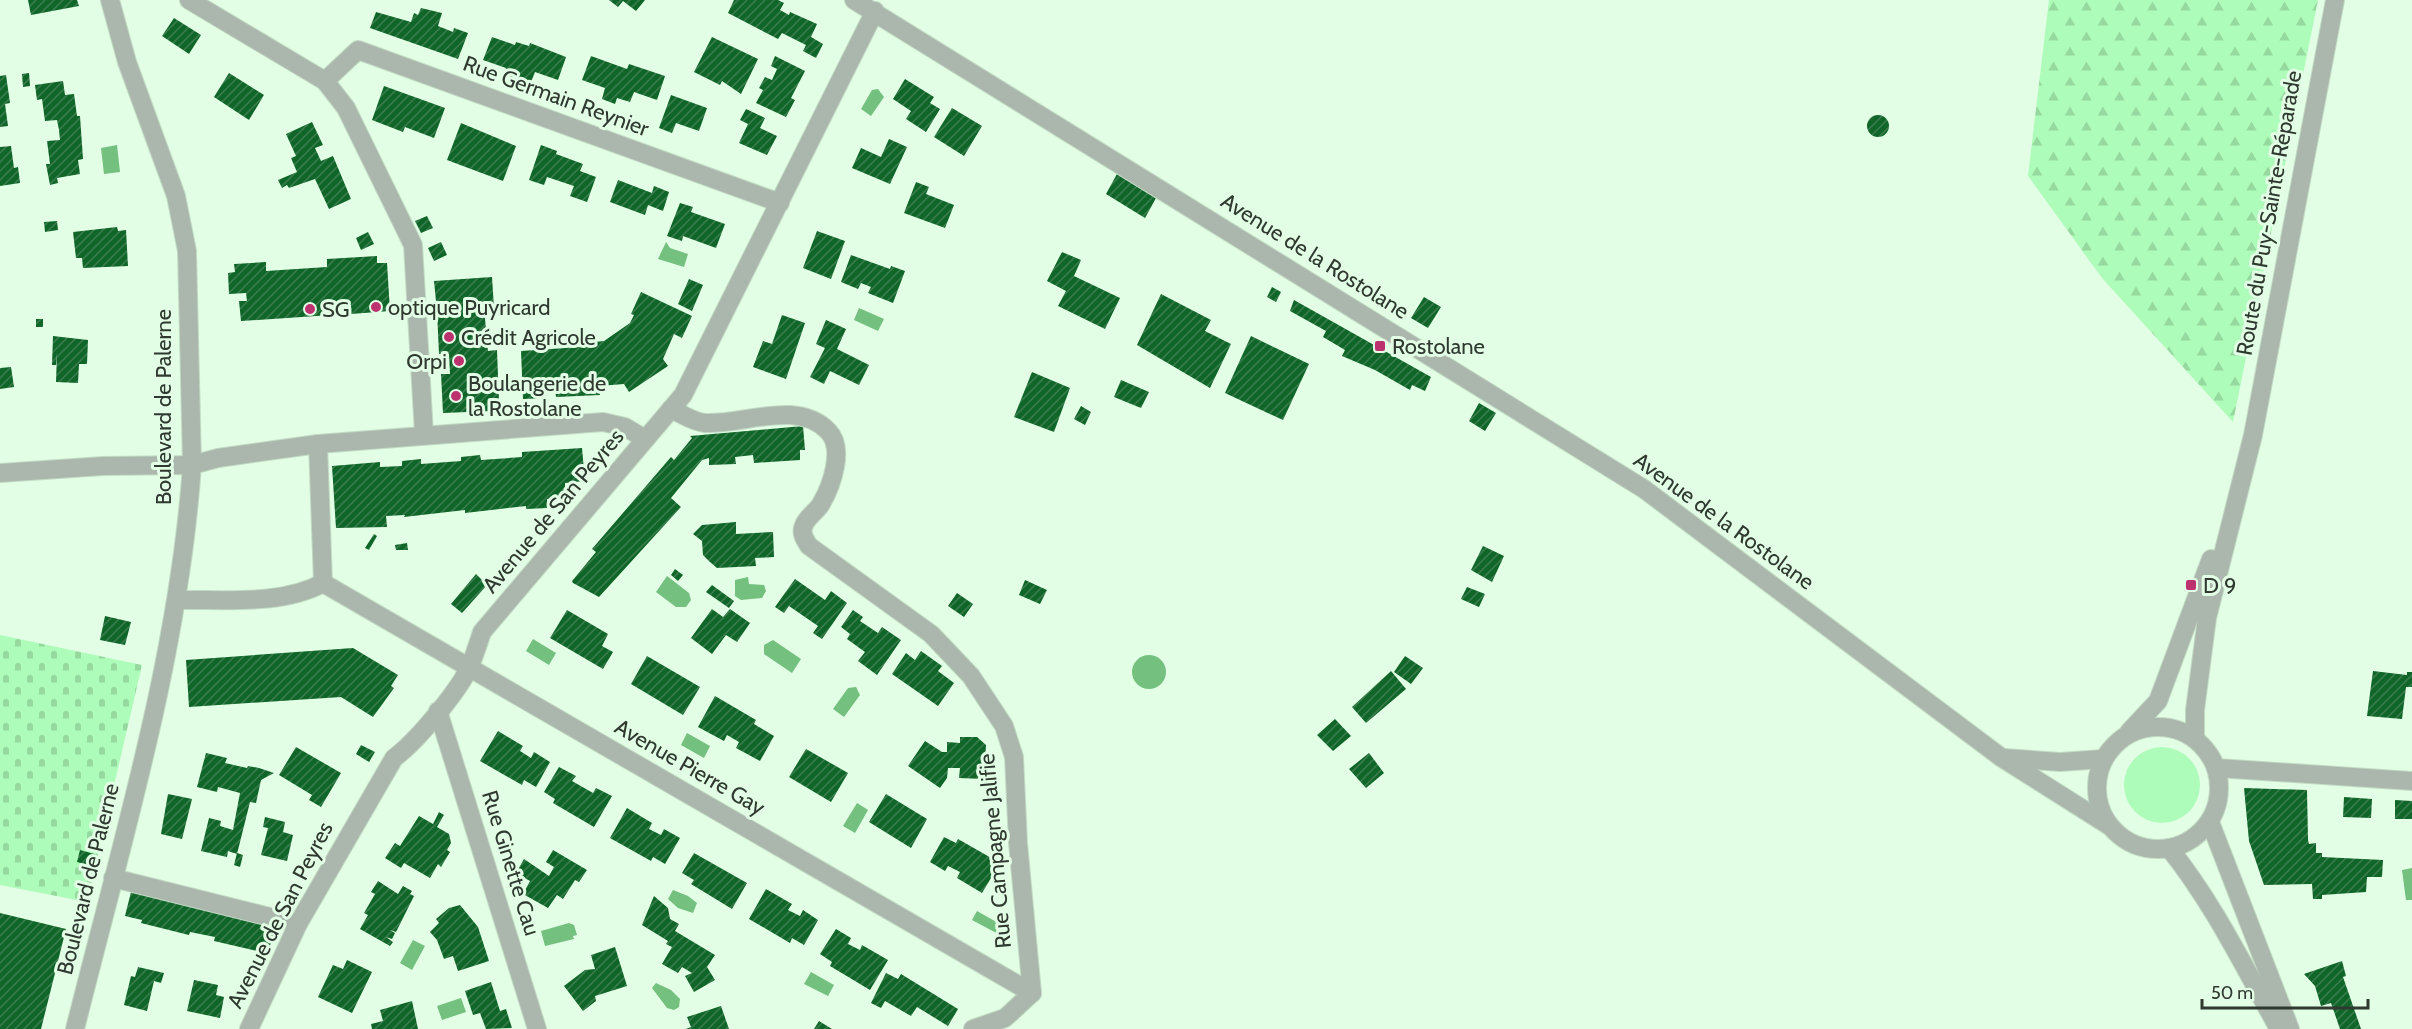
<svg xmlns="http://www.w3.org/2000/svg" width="2412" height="1029" font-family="Cabin,sans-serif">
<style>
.green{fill:#aefcb9}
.forest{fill:url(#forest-firs)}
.cemetery{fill:url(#cemetery-stones)}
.water{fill:#73c07f}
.building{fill:url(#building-hatch)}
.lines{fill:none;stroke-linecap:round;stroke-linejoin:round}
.minor-casing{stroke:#c2dbc4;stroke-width:20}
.tertiary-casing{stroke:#c2dbc4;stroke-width:20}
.minor{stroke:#abb7ac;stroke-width:18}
.tertiary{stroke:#abb7ac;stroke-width:18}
.poi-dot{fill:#bb326f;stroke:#e2fee5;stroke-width:2}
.labels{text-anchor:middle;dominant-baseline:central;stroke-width:6;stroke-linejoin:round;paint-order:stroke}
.street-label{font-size:22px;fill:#2f3930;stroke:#e2fee5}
.poi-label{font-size:22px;fill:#2f3930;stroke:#e2fee5;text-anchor:start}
</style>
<defs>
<pattern id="forest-firs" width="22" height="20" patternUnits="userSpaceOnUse" patternTransform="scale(1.5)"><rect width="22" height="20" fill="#aefcb9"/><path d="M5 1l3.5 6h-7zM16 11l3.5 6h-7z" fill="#96d99f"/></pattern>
<pattern id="cemetery-stones" width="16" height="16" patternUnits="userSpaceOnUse" patternTransform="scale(1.5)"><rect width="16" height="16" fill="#aefcb9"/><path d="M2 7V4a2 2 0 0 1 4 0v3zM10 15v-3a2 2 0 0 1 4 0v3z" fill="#96d99f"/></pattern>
<pattern id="building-hatch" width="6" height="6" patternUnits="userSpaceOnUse" patternTransform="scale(1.5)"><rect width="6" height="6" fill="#106529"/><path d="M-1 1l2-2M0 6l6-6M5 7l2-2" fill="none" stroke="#3c7d4f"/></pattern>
</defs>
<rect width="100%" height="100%" fill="#e2fee5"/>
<circle class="green" cx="2162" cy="785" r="38"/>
<polygon class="forest" points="2049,0 2318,0 2233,422 2102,278 2028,176"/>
<polygon class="cemetery" points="0,635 142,665 87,902 0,885"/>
<g class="water">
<polygon points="878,89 884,97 871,116 861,109 872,90"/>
<polygon points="117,145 120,172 104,174 101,148"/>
<polygon points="666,242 670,248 688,254 684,267 658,259"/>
<polygon points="859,308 884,319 878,331 854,320"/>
<polygon points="667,576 689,593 691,600 686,607 676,607 656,592"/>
<polygon points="748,577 749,584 764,585 766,591 762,598 741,600 735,596 735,580"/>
<polygon points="533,639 556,653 549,665 526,651"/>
<polygon points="773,640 801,659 792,673 764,654 764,645"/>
<circle cx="1149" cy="672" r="17"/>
<polygon points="856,687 860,695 844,717 833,709 848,688"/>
<polygon points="687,733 710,746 704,758 681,745"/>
<polygon points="857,803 868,810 855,833 843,826"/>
<polygon points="2412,868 2412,900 2406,900 2402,870"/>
<polygon points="673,890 688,896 697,903 693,913 678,908 668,899"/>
<polygon points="977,911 1007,928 1002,936 972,920"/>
<polygon points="569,923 574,925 577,935 573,936 574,939 545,946 541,931"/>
<polygon points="413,940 425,946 412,970 400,963"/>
<polygon points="811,972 834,985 828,996 804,984"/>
<polygon points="656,983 671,990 680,999 679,1007 674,1010 667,1008 652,988"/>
<polygon points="461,998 466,1012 442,1020 437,1006"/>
</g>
<g class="building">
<polygon points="28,0 77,0 79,6 31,15"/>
<polygon points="609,0 645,0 636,11 623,1 618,7"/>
<polygon points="734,0 778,0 784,3 780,10 789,15 790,12 817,24 811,37 823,44 816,58 803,51 806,45 782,33 778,39 728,13"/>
<polygon points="421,8 442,13 438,26 453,32 454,28 468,33 458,59 370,28 376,12 411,22 414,13 418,15"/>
<polygon points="174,18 201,35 189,54 162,36"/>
<polygon points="492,37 515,45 516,42 529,46 530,43 566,57 558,80 535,72 531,82 504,76 506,68 483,60"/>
<polygon points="712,37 758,59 741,94 722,81 720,85 694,72"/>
<polygon points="591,56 627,69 629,64 665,76 657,100 634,92 630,102 617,98 615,104 602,99 605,88 582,80"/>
<polygon points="775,56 805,71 791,98 795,100 786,117 756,103 763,90 759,88 765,77 772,80 777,69 771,66"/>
<polygon points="29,73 30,86 23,87 22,74"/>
<polygon points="229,73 264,95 249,120 214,97"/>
<polygon points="6,75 10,103 5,104 8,126 0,127 0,76"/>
<polygon points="905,79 934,97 930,103 940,109 926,132 906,119 911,111 893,99"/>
<polygon points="63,81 65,95 74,94 77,116 80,116 83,159 78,160 80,174 57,178 58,183 50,185 46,164 50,164 47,141 60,140 59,130 57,120 45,121 42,99 37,100 35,85"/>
<polygon points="384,86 445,108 434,138 405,127 403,132 372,120"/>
<polygon points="671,95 707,108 699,131 676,123 672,133 659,128"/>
<polygon points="952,108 982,126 964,156 934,137"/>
<polygon points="746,109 765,118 760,128 777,136 767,155 739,143 748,124 740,120"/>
<circle cx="1878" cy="126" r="11"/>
<polygon points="312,122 323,145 315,148 321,161 333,156 351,199 329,209 315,179 289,188 287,185 282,188 278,180 297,172 291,158 296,156 286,134"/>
<polygon points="461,123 516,146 503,181 447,160"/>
<polygon points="889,139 907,147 890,184 852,168 861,148 881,157"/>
<polygon points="541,145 557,151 556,154 583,164 580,171 596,177 587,202 570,196 574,186 547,177 544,185 529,180"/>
<polygon points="11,146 14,168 18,167 20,183 0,186 0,147"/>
<polygon points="1117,174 1156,198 1145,218 1106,194"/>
<polygon points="618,180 652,193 654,186 669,192 663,211 648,205 645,215 610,202"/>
<polygon points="916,182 929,187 926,194 954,205 945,228 904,213"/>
<polygon points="680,203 693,207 691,212 725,224 716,248 683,236 682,241 667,236"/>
<polygon points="427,216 433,228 421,233 415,221"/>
<polygon points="57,221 58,230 45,232 44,222"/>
<polygon points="117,227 118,231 126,230 128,266 83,268 82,258 76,258 73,232"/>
<polygon points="817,231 845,241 831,279 803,268"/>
<polygon points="368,232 374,244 361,250 356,238"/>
<polygon points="441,242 447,255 434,261 428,248"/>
<polygon points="1062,252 1081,260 1074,276 1120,298 1105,329 1058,306 1066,291 1047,281"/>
<polygon points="851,255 890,269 891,266 905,271 893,303 868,293 871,287 861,283 858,289 841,282"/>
<polygon points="377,256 377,263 387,263 390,311 351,314 351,305 331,306 331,315 241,321 239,301 247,301 246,293 229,294 228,273 235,272 234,264 266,262 266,271 327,267 327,259"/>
<polygon points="492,277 494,308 484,308 488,351 497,350 499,401 491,402 492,411 443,413 441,374 450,374 449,354 439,354 437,311 445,310 444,301 436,301 434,281"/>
<polygon points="689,279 703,285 692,311 678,304"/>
<polygon points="1272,287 1281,292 1276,302 1267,297"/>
<polygon points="641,292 692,316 682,338 674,334 663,359 668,366 629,392 624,384 599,386 600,395 556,397 555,389 545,389 546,398 523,399 521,351 595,346 595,342 604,341 630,323 634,315 631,314"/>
<polygon points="1161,294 1211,320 1205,331 1231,344 1210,388 1137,345"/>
<polygon points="1424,297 1441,307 1428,328 1411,318"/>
<polygon points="1294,300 1431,377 1425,391 1412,385 1410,390 1375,370 1342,356 1345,350 1323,337 1326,331 1290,311"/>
<polygon points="782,315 805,323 786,379 753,367 763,341 772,344"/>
<rect x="36" y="319" width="7" height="8"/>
<polygon points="826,320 846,329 837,349 869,365 859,385 830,371 824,384 810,377 825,348 816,344"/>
<polygon points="53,336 88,340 87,364 79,364 78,383 56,382 57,353 56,365 52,365"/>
<polygon points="1251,336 1309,364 1283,420 1225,393"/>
<polygon points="11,367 14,387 0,389 0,368"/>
<polygon points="1032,372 1070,388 1054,432 1014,417"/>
<polygon points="1121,380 1149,392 1141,408 1114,397"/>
<polygon points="1479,403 1496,413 1485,431 1469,421"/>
<polygon points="1081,406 1091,412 1085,425 1074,419"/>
<polygon points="803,426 805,450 800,450 800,460 754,463 753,455 735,457 736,464 709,465 709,458 702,460 671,498 681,507 599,597 573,583 572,581 596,552 592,549 671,457 674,460 692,438 690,436"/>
<polygon points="582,448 585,481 565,483 565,498 547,499 547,508 526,509 526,506 465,513 465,510 404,517 405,515 386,516 387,527 336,528 332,466 380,462 380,467 402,466 402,461 421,459 421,464 461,461 461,457 480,455 481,460 522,457 522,452"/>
<polygon points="736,522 736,534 773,532 774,557 755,558 756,566 717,568 710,562 703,555 702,541 693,534 702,525"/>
<polygon points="374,534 377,536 369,550 365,548"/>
<polygon points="407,543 408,550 396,550 395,545"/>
<polygon points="1483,546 1504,556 1492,582 1471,570"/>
<polygon points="675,569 683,575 678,581 671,575"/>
<polygon points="476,574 487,585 462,613 451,604"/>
<polygon points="795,579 825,600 831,591 847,603 822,639 813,633 818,626 789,606 784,613 775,607"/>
<polygon points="1025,580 1047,590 1040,604 1019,595"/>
<polygon points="712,585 734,601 729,608 706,592"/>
<polygon points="1467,587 1485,594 1479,607 1461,599"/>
<polygon points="957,593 973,604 964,617 948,606"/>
<polygon points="712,609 723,617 730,609 750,623 737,642 726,635 712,654 691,638"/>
<polygon points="567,610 608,634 602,646 613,652 603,669 550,638"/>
<polygon points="853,610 863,617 860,621 878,633 882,627 901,640 877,675 858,661 865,652 847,639 850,634 841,627"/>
<polygon points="105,616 131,622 125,645 100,640"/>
<polygon points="353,648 398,675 391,686 394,688 373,717 341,697 189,707 186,660"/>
<polygon points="921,651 942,666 938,671 954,683 938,706 892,674 906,653 915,660"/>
<polygon points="647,656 700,687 683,715 631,684"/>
<polygon points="1405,656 1423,668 1411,684 1394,672"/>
<polygon points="1391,671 1406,689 1366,723 1352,707"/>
<polygon points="2373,671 2407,675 2407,672 2412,672 2412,687 2406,687 2402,719 2367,716"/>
<polygon points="715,696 756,720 754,724 774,736 760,761 736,748 739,742 727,735 724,741 698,727"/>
<polygon points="1335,719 1351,736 1333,751 1317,735"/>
<polygon points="498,731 523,746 520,751 531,758 534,752 550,762 536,787 524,780 522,785 480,761"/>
<polygon points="960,737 977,737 986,745 984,779 959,778 960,768 948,768 947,778 940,788 908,766 925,741 942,752 947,752 947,742 960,743"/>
<polygon points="361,745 375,752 369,762 356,754"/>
<polygon points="296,747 341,773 321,807 309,800 312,795 279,775"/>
<polygon points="806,749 848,773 831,802 789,777"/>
<polygon points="206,753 227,758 225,763 247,768 248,766 259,768 274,773 261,780 256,803 250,802 237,854 228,851 227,857 201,851 209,818 221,821 220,826 233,830 240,793 218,787 217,792 197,787"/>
<polygon points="1369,753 1384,773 1366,788 1349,769"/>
<polygon points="559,767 576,776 572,781 593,793 596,788 612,796 594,827 553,803 555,799 544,792"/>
<polygon points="2244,788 2307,790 2308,840 2309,844 2316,843 2316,853 2322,853 2322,857 2383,860 2382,877 2367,877 2366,892 2322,895 2322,899 2313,899 2312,884 2264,885 2249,841"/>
<polygon points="168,794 192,799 182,839 161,834"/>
<polygon points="886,794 927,819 911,848 869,822"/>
<polygon points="2344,797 2372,799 2371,818 2343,817"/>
<polygon points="2395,800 2412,801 2412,819 2395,819"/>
<polygon points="627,808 652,823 649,829 661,835 664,829 680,838 665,864 653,857 651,861 610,838"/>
<polygon points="439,812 444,815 437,827 449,834 451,843 447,850 450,852 441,867 438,864 430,878 404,863 401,868 385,858 395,843 400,846 419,816 433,824"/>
<polygon points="265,817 285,822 283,832 293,835 287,861 261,855 268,828 263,827"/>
<polygon points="944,837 956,843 958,839 1000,863 982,893 957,878 960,872 948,866 945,871 930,862"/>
<polygon points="80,850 98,855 95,867 77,862"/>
<polygon points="553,850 587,870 579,882 575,880 563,899 557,895 548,908 523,894 530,881 516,873 524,859 549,876 554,867 546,862"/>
<polygon points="237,853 243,855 240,867 234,865"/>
<polygon points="694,853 747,883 732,909 691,884 694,880 682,873"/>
<polygon points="378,881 398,894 403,886 412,891 410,894 414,896 396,932 390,930 395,933 392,939 386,937 393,942 390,946 360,929 368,915 364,913 375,894 371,892"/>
<polygon points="766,889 792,904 788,910 800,916 803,910 818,920 804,945 792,938 790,943 749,919"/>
<polygon points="131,892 278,927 268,950 263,949 262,952 214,941 215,937 190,932 189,935 141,923 142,920 125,916"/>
<polygon points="654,896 668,908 670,919 679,924 675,931 715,955 707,967 715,980 694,992 685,976 692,973 682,967 678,973 662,964 672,947 666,944 668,941 642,925"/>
<polygon points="460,905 478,927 489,961 458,971 453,956 444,959 437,940 430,932 439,923 436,919 449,908"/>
<polygon points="0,913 66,929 41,1029 0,1029"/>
<polygon points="836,929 851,938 848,944 860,950 862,945 888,960 870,990 830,966 832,962 820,954"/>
<polygon points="615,947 627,986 595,996 596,1001 583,1011 564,986 585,970 595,969 591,955"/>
<polygon points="347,960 372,972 352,1013 318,997 333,965 343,969"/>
<polygon points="2342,961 2346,976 2343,977 2361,1029 2340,1029 2331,1003 2321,1006 2315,986 2304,974"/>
<polygon points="138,967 164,973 161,983 154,981 147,1011 124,1005 131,976 135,977"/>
<polygon points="886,973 898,979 901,974 958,1009 948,1026 917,1007 911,1016 885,1001 881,1008 871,1003"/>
<polygon points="194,980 218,985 216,995 224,997 220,1018 187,1011"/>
<polygon points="491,982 500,1011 506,1009 512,1028 486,1029 480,1013 473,1015 465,991"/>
<polygon points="412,1001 418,1029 372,1029 371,1024 383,1021 380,1010"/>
<polygon points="721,1006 729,1029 686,1029 691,1027 687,1017"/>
<polygon points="819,1021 832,1029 814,1029"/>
</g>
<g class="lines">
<g class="minor-casing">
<g id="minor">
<polyline points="189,0 325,81 346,108 413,245 424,434"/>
<polyline points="325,81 358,50 780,203"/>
<path d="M671,409C682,414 693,422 705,423C744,425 797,399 828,431C845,448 832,485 821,504C817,511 807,517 804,525C800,533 805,540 809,546L931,634L971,676L1004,726L1014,757L1018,843L1032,993"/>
<polyline points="318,444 323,583"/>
<polyline points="323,583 1032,993"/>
<path d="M177,600C223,599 281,606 323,583"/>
<polyline points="438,711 537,1029"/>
<polyline points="2217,768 2412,781"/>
<polyline points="113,878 298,924"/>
<path d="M75,1029C121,844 179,656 192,465L218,458L318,444L603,422L625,427L645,439"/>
<path d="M249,1029L298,924L394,758C416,742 457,693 469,668C474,657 478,644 482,632L683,395L875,11"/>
<polyline points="973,1029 1005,1018 1032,993"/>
</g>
</g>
<g class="tertiary-casing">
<g id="tertiary">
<polyline points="854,0 1644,489 2002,758 2108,825"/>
<polyline points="0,473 103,466 192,465 187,251 176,196 127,62 110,0"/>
<circle cx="2158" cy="788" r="61"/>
<polyline points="2129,732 2158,701 2211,559"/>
<polyline points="2195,739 2195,710 2207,618 2253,435 2335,0"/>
<polyline points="2004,758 2060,762 2103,759"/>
<polyline points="2210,822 2290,1029"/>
<path d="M2169,848C2214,904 2244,967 2279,1029"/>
</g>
</g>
<use href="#minor" class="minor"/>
<use href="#tertiary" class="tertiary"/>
</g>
<g class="poi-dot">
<circle cx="376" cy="307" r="6"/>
<circle cx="310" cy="309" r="6"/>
<circle cx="449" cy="337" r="6"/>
<rect x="1374" y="340" width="12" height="12" rx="3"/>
<circle cx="459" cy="361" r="6"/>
<circle cx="456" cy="396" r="6"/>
<rect x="2185" y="579" width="12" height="12" rx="3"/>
</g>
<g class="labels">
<g class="street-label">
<text transform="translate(556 96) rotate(20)">Rue Germain Reynier</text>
<text transform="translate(2269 213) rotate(-80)">Route du Puy-Sainte-Réparade</text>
<text transform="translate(1315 256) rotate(32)">Avenue de la Rostolane</text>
<text transform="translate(163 407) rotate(-90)">Boulevard de Palerne</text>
<text transform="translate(553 511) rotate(-50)">Avenue de San Peyres</text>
<text transform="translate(1724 521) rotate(36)">Avenue de la Rostolane</text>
<text transform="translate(690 767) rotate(30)">Avenue Pierre Gay</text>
<text transform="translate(995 851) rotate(-95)">Rue Campagne Jalifie</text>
<text transform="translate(511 863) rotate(73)">Rue Ginette Cau</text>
<text transform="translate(88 879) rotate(-76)">Boulevard de Palerne</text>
<text transform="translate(280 915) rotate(-63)">Avenue de San Peyres</text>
</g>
<g class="poi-label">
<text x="388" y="307">optique Puyricard</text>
<text x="322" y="309">SG</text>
<text x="461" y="337">Crédit Agricole</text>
<text x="1392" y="346">Rostolane</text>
<text x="447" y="361" text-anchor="end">Orpi</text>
<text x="468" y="383">Boulangerie de<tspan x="468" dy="25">la Rostolane</tspan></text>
<text x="2203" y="585">D 9</text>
</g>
</g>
<path d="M2202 999v9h166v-9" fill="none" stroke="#2f3930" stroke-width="3"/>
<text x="2211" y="999" font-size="18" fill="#2f3930" stroke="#e2fee5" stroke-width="4.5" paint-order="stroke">50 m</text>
</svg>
